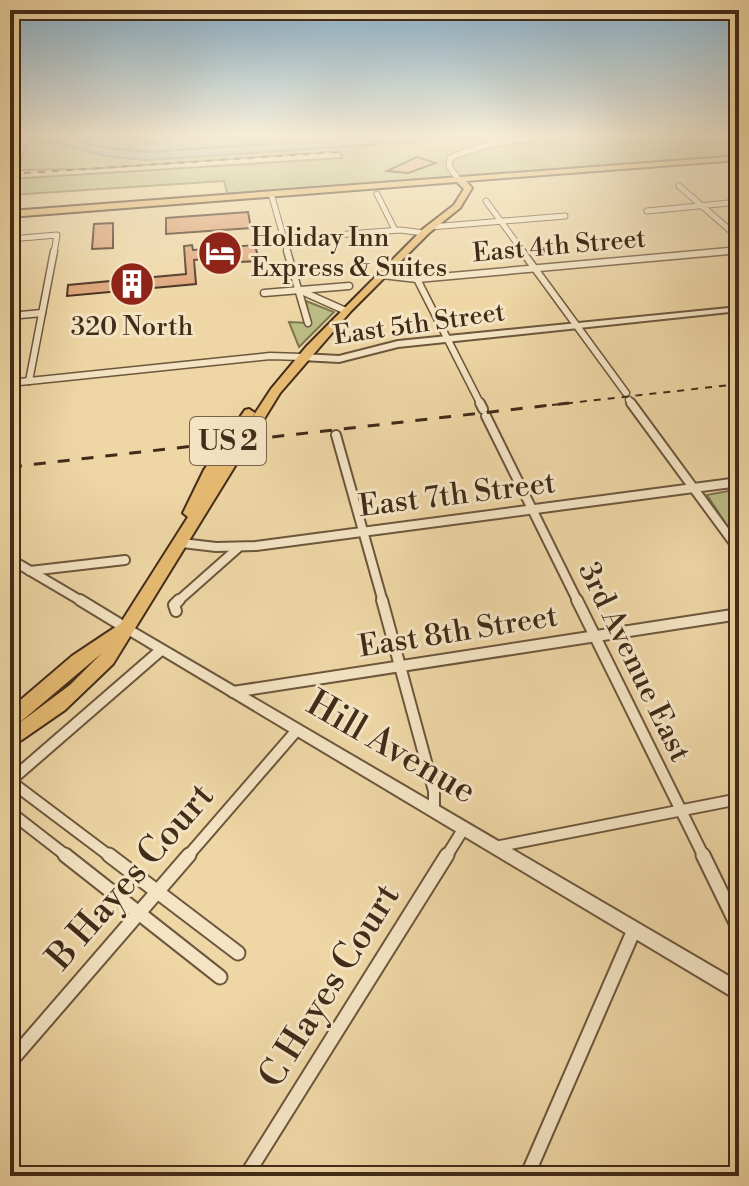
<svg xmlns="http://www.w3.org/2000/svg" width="749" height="1186" font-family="'Libre Bodoni',serif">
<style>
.green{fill:#babd85;stroke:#7e744f;stroke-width:2}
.water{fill:#9eb7b1;stroke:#797f74;stroke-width:2}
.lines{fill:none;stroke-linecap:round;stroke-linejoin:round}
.shore{stroke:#707165;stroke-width:2}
.building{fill:#dea478;stroke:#422b19;stroke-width:2}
.minor-far4-casing{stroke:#6d563c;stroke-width:7}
.minor-far3-casing{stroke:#6d563c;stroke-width:9}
.minor-far2-casing{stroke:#6d563c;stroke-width:12}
.minor-far1-casing{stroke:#6d563c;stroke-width:14}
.minor-casing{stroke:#6d563c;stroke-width:17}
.tertiary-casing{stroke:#6d563c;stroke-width:4}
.trunk-casing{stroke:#422b19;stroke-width:4}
.minor-far4{stroke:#f4e4c4;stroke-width:5}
.minor-far3{stroke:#f4e4c4;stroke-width:6}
.minor-far2{stroke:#f4e4c4;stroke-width:8}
.minor-far1{stroke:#f4e4c4;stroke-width:10}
.minor{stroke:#f4e4c4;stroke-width:13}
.tertiary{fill:#f4e4c4;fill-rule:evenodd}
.trunk{fill:#e7bb72;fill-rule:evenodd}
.rail-far1{stroke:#422b19;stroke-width:2;stroke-dasharray:7 7;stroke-linecap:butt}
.rail{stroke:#422b19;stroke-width:3;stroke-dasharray:12 12;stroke-linecap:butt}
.labels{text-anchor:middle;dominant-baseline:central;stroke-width:6;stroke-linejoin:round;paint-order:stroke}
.far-poi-label{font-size:26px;fill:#422b19;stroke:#f4e4c4;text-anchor:start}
.far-street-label{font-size:26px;fill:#422b19;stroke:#f4e4c4}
.shield{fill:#f4e4c4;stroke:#77624c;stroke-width:2}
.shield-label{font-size:28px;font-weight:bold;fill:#422b19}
.street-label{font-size:30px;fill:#422b19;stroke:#f4e4c4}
.near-street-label{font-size:36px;fill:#422b19;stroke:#f4e4c4}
</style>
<rect width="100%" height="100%" fill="#eed6a5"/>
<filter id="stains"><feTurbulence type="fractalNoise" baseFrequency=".0025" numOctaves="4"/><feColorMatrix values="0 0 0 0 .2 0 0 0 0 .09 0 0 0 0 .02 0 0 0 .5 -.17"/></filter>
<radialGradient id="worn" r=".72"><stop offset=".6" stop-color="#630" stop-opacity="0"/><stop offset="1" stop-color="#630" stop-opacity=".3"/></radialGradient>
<g class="green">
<polygon points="527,134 739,134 739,157 228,196 224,181 10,195 10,179 342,158 340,151 89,169 18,170 28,139 147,160"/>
<polygon points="306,301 334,312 299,347 289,322 310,323"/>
<polygon points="739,489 739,544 707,495"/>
</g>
<polygon class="water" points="10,134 526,134 147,160 105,156 66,144"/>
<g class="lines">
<g class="shore">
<polyline points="52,134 106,148 147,152 411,134"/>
<polyline points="91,134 147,142 268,134"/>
</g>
</g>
<g class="building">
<polygon points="417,157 436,163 408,173 387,171"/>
<polygon points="248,212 251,228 166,234 166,218"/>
<polygon points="113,223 113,248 92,249 94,224"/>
<polygon points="192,245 193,250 255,245 259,261 239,262 238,256 194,260 196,284 67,296 68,285 186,274 184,246"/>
</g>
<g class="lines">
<g class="minor-far4-casing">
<g id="minor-far4">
<path d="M458,179L449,166L450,158C520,124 659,139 739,138"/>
<polyline points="679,186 739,238"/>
<polyline points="377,194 395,230"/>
<polyline points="272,197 288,253"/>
<polyline points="486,201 524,253"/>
<polyline points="647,211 739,202"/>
<polyline points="430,227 565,216"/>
<polyline points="10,239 57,235 54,253"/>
<polyline points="285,239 400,230 424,233"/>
<polyline points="707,253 739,250"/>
</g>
</g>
<g class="minor-far3-casing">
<g id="minor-far3">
<polyline points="287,251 308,323"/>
<polyline points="522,251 626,393"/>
<polyline points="382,275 417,279 729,251"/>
<polyline points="417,279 481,405"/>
<polyline points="299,290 346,311"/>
<polyline points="264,293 349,286"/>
<polyline points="10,316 42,313"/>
<polyline points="29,381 54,251"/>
<polyline points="10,383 270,356 302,357"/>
<polyline points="629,400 633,405"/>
</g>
</g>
<g class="minor-far2-casing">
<g id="minor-far2">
<polyline points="480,403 483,409"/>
<polyline points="631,403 739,550"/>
<polyline points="486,416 578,602"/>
<polyline points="336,435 383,602"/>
<polyline points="182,543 216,547 256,546 739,482"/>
<polyline points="10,559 83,602"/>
<polyline points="30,571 125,560"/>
<polyline points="177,602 238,548"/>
</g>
</g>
<g class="minor-far1-casing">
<g id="minor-far1">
<polyline points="80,600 126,628"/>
<polyline points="382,600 434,791 434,810"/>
<polyline points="577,600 704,857"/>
<polyline points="176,611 174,605 179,600"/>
<polyline points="233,692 739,614"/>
<polyline points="10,781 111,857"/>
<polyline points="10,781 161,650"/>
<polyline points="10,812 68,857"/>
<polyline points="495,847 739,799"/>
<polyline points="187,857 297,730"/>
<polyline points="446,857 464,828"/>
</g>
</g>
<g class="minor-casing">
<g id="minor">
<polyline points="65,855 220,977"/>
<polyline points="109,855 238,953"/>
<polyline points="703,855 739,929"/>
<polyline points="10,1062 189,855"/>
<polyline points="246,1176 447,855"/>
<polyline points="527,1176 634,930"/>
</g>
</g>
<g class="tertiary-casing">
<g id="tertiary">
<polygon points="739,307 739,311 398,347 339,362 302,360 298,357 302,354 339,356 398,341"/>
<polygon points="126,623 739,982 739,1001 122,631 120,628 122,625"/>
</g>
</g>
<g class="trunk-casing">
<path id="trunk" d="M739,156V160L466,181L472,188L460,208L429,233L351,311L280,393L113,664L65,710L10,748V730L16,726L10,728V709L72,656L120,624L188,517L183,513L204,470L245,410L249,409L255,413L215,475L271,389L306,347L423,229L454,205L464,189L457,182L10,217V211ZM102,653L70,685L18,724Z"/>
</g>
<use href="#minor-far4" class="minor-far4"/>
<use href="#minor-far3" class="minor-far3"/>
<use href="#minor-far2" class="minor-far2"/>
<use href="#minor-far1" class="minor-far1"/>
<use href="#minor" class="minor"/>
<use href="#tertiary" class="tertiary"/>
<use href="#trunk" class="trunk"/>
<g class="rail-far1">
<polyline points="10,174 341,152"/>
<polyline points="552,405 739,384"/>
</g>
<polyline class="rail" points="10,467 569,403"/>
</g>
<linearGradient id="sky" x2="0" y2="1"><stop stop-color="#8ab5d2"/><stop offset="0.45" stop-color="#f7edd6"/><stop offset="1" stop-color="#f7edd6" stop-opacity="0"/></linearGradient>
<rect width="749" height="300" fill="url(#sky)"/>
<defs>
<g id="hotel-disc" transform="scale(2.3)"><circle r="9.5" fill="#8f2418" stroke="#f4e4c4"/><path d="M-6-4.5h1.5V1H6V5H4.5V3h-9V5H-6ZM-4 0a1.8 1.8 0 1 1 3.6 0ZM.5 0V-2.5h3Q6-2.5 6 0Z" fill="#fff"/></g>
<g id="building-disc" transform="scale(2.3)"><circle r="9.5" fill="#8f2418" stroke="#f4e4c4"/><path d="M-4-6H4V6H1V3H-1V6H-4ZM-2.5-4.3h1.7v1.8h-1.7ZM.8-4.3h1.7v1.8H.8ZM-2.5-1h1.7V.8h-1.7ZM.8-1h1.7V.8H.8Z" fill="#fff"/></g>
</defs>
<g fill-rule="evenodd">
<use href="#hotel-disc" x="220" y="253"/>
<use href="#building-disc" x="132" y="284"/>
</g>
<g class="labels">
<g class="far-poi-label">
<text x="251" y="238">Holiday Inn<tspan x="251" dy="30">Express &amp; Suites</tspan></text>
<text x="132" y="327" text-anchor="middle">320 North</text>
</g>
<g class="far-street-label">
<text transform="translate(559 246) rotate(-5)">East 4th Street</text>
<text transform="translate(419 324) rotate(-8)">East 5th Street</text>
</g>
<rect class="shield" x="190" y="417" width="76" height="48" rx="6"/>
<g class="shield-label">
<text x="228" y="441">US 2</text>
</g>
<g class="street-label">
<text transform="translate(457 495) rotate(-7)">East 7th Street</text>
<text transform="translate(458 632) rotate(-9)">East 8th Street</text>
<text transform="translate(634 662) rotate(64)">3rd Avenue East</text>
</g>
<g class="near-street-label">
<text transform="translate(391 748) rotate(30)">Hill Avenue</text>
<text transform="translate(131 877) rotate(-49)">B Hayes Court</text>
<text transform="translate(330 986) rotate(-58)">C Hayes Court</text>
</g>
</g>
<rect width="749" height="1186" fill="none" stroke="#eed6a5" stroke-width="40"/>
<rect x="12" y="12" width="725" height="1162" fill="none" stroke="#422b19" stroke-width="4"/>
<rect x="20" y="20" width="709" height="1146" fill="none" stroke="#422b19" stroke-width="2"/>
<rect width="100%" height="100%" filter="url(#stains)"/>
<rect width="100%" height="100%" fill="url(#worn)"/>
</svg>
